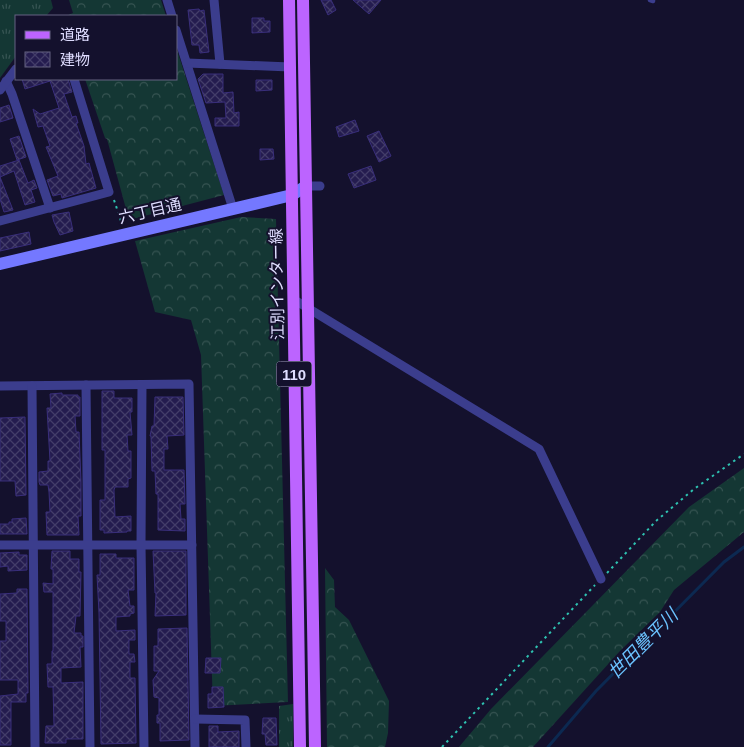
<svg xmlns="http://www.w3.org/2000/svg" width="744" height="747" font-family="Arial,'Noto Sans JP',sans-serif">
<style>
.grass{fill:url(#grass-tufts)}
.forest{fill:url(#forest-crowns)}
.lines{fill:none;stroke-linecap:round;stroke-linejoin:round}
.stream{stroke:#0c2951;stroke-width:3}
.building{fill:url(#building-cross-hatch);stroke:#392e7b}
.path{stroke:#2ec2b1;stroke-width:2;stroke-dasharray:2.5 4;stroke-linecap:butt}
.lane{stroke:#3b3d8d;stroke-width:4.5}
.street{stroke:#3b3d8d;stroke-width:9}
.secondary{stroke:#7478ff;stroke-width:12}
.primary{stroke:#bc64ff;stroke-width:12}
.labels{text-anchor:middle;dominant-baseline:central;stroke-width:4;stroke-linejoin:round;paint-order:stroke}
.shield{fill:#14112d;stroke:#a2a0c0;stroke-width:1}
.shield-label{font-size:15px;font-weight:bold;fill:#dfddff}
.street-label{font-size:16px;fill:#dfddff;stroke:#14112d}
.water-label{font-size:18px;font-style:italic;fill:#6bc3ff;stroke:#14112d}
</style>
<defs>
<pattern id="grass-tufts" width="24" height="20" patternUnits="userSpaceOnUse" patternTransform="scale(1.25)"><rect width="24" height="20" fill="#143734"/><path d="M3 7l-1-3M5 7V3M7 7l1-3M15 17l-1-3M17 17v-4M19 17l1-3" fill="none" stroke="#365452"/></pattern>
<pattern id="forest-crowns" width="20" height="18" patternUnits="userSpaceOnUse" patternTransform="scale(1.25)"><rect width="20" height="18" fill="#143734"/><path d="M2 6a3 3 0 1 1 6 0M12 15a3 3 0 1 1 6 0" fill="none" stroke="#365452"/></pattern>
<pattern id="building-cross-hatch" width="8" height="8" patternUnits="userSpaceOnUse" patternTransform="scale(1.25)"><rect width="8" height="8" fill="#241c4f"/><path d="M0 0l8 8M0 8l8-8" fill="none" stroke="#433d69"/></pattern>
</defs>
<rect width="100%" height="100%" fill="#14112d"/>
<g class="grass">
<polygon points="0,0 51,0 53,8 46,16 16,16 16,56 0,78"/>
<polygon points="293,704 293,747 279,747 279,706"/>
</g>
<g class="forest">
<polygon points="69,0 161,0 166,16 66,16 73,13"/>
<polygon points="176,47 224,195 129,220 107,139 105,138 85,79 176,79"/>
<polygon points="241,217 276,219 288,702 213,706 201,355 191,320 155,312 135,241"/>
<polygon points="744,468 744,532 674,590 660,612 620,651 533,747 459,747 491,709 689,507"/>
<polygon points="325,568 334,580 335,607 349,620 389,701 388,733 385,747 327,747"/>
</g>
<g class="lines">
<polyline class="stream" points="548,747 596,691 724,562 744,547"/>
</g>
<g class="building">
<polygon points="321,0 331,0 336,10 328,15"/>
<polygon points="353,0 381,0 369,14"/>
<polygon points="199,9 200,11 204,10 209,52 200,53 199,45 192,45 188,10"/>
<polygon points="252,18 264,18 264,21 270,21 270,32 252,33"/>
<polygon points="203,74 223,74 223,93 233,92 234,113 239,112 239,126 215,126 215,118 226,118 225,102 206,103 198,79"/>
<polygon points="22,79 68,79 72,92 64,94 72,117 76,116 78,123 76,123 84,146 86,164 89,163 96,188 62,198 61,194 53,196 47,180 58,176 46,147 50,146 43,126 38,127 33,109 40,114 59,108 50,81 25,89"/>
<polygon points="256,80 272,80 272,90 256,91"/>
<polygon points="9,105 13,118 0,122 0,108"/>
<polygon points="355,120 359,131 339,137 336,127"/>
<polygon points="379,131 391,156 379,162 367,136"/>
<polygon points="19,136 26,157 17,160 10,139"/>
<polygon points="260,149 273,149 274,159 260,160"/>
<polygon points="19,160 28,183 34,180 37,188 31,190 35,202 25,205 14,171 0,177 0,166"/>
<polygon points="371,166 376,180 354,188 348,174"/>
<polygon points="0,177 13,210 4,212 0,199"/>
<polygon points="69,212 73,231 60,235 54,222 52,215"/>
<polygon points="29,232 31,244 0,251 0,238"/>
<polygon points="102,391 114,391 114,398 132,398 132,412 130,412 132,435 127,435 128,451 131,451 131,478 128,479 128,487 115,487 114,490 115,517 131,516 131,531 127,531 127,532 104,533 104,530 100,530 100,500 105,500 105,450 102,450"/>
<polygon points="62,393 62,395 78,395 78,397 80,397 80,416 75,416 76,432 79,432 81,482 81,516 78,516 79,535 47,535 46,512 50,512 49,492 48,485 40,485 39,482 39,472 48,471 48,461 50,461 47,408 51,408 50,394"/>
<polygon points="155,397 183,397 184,435 167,436 168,449 164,449 164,470 184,470 185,504 180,504 181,519 185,519 185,531 158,530 158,494 156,494 155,471 152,471 151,436 150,436 152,426 154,426"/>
<polygon points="25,417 26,495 16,496 15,481 0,481 0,418"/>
<polygon points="26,518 27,534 0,534 0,524 9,524 9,522 12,522 12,519"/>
<polygon points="52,551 70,551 70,559 79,559 79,572 81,572 80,616 76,616 74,633 81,633 81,636 83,636 83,647 80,647 81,667 61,668 61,683 83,682 83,739 66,739 66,743 45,743 46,726 54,726 53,687 48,687 47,664 52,664 52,651 53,651 53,592 44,592 43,583 53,584 53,569 51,569"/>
<polygon points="153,551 186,551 186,615 155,616 156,593 155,593"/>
<polygon points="19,552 19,555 27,555 27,570 8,571 8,566 0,567 0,553"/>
<polygon points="100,554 116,554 116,558 134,558 134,590 128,590 130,606 134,606 134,613 130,614 130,616 116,617 116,631 135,630 135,640 129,640 129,654 134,654 135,662 130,662 130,678 135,678 136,743 101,744 99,613 97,575 100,575"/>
<polygon points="17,589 27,589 28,693 26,693 26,702 11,702 11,745 0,745 0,696 18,694 18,680 0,680 0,641 6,641 6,621 0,621 0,594 17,593"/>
<polygon points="187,628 189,740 160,741 160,723 157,723 157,715 159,715 159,698 154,697 153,680 159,671 154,671 154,646 158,646 158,629"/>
<polygon points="206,658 221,658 220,673 205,673"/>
<polygon points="212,687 223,687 224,707 208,708 208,694 212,694"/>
<polygon points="263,718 276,718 277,745 266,745 265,734 262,734"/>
<polygon points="209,726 218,726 218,732 239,731 239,747 209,747"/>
</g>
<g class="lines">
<g class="path">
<polyline points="114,200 122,224"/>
<polyline points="607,573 656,521 694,489 744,454"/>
<polyline points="442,747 595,585"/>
</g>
<polyline class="lane" points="650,0 653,1"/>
<g class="street">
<polyline points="167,0 172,16"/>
<polyline points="214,0 220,64"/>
<polyline points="176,30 233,209"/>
<polyline points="187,63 290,67"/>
<polyline points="6,81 12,94 50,208"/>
<polyline points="0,90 16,69"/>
<polyline points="306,186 320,186"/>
<polyline points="0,221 109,192 74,79"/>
<polyline points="293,299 539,449 601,579"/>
<polyline points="86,385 90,747"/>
<polyline points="142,385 141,545 144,747"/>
<polyline points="0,386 189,384 195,747"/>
<polyline points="32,386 35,747"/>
<polyline points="0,545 192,545"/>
<polyline points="195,719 245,720 246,747"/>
</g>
<polyline class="secondary" points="0,264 292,195 306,186"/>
<g class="primary">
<polyline points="289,0 300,747"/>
<polyline points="303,0 315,747"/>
</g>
</g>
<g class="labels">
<rect class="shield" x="276.5" y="361.5" width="35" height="25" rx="4"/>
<g class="shield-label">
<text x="294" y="374">110</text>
</g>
<g class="street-label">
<text transform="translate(150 211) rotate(-13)">六丁目通</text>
<text transform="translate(277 284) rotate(-91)">江別インター線</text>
</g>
<g class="water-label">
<text transform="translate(643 644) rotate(-45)">世田豊平川</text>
</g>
</g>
<rect x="15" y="15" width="162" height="65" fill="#14112d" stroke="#656381"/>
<rect x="25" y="31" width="25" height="8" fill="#bc64ff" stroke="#656381"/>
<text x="60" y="40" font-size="15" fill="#dfddff">道路</text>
<rect x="25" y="52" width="25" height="15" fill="url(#building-cross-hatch)" stroke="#656381"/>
<text x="60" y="65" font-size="15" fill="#dfddff">建物</text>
</svg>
